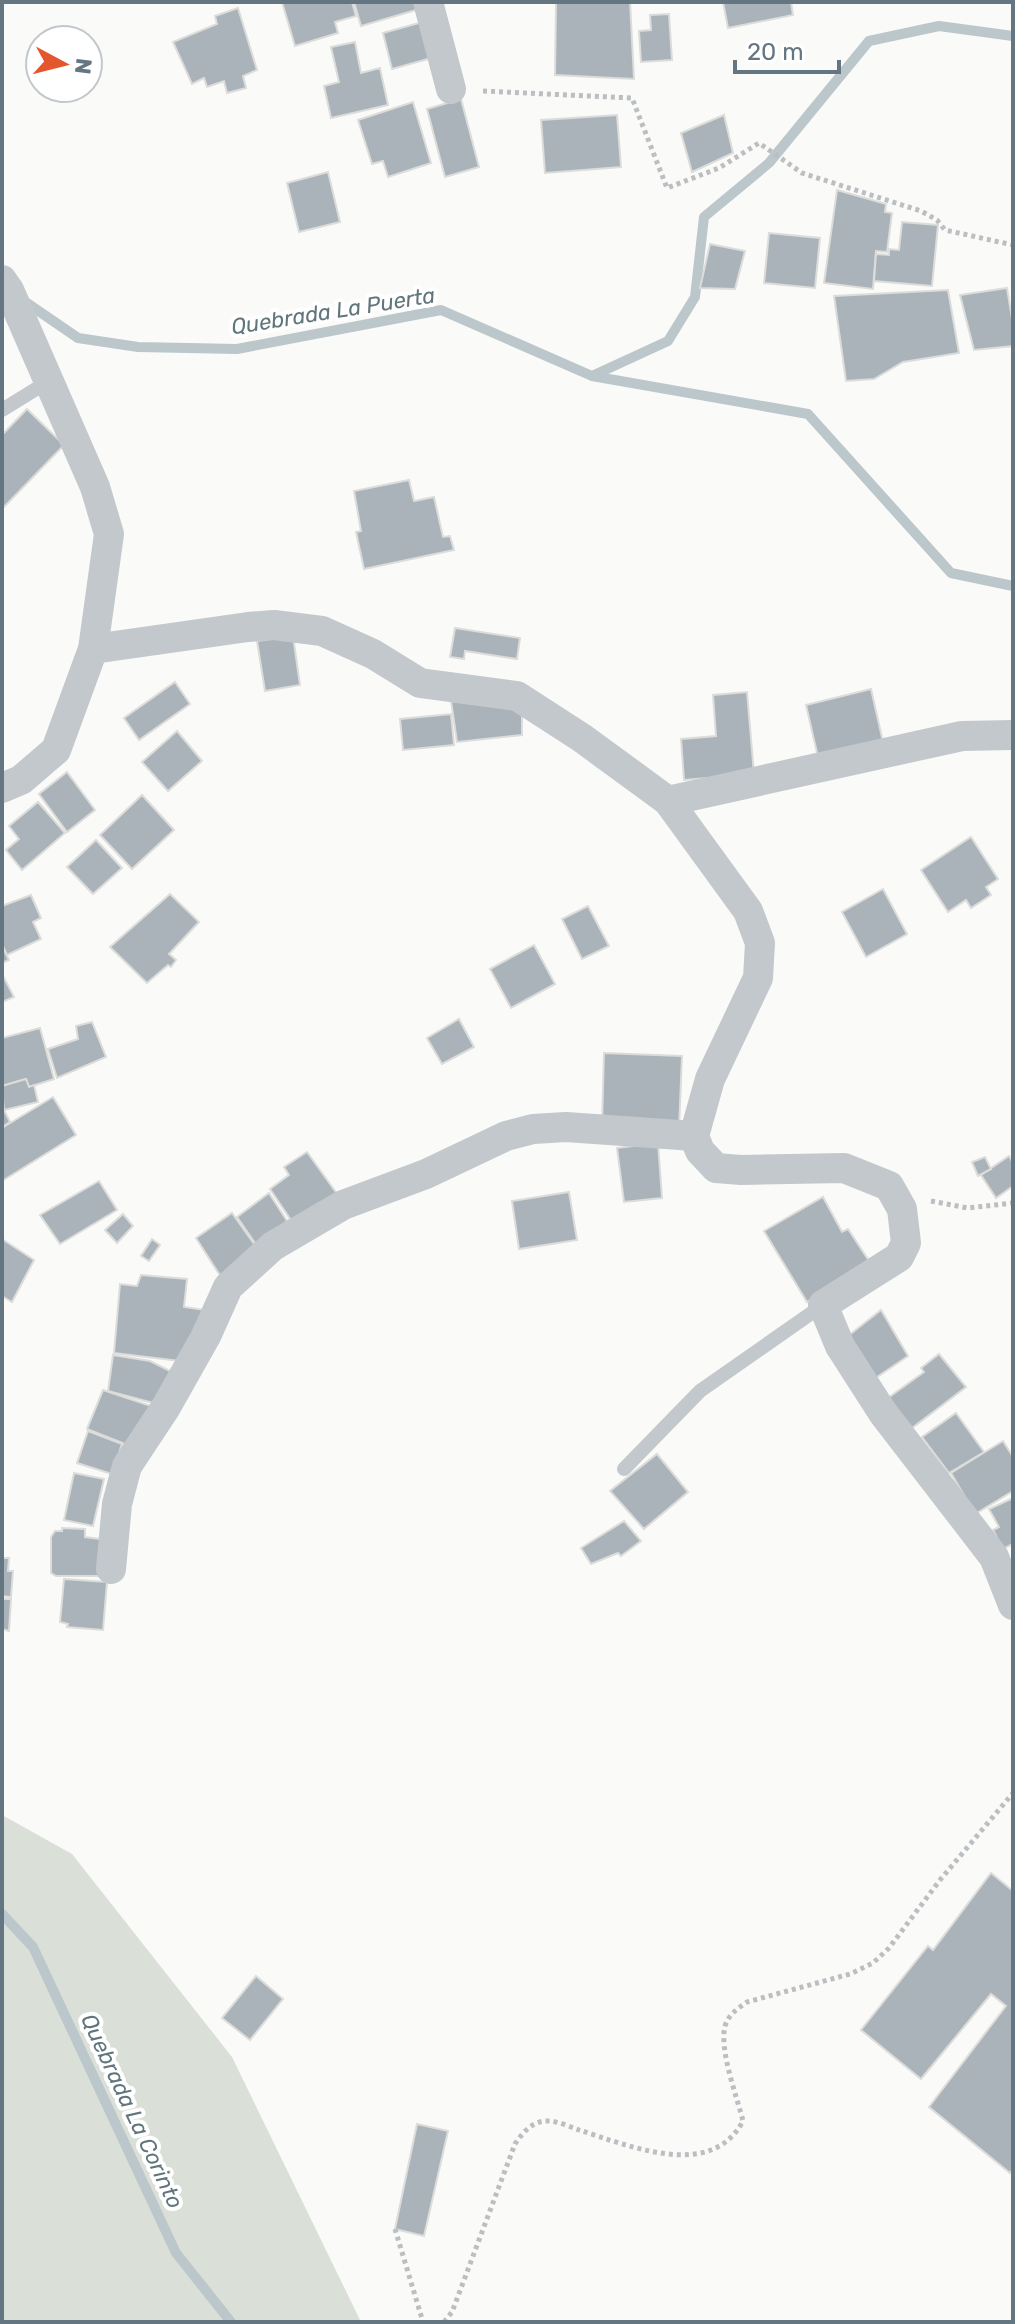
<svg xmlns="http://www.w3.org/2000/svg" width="1015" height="2324" font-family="Rubik,sans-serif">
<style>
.green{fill:#dadfd7}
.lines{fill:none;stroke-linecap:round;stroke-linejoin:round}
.stream{stroke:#bbc7cb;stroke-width:10}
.building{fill:#aab3b9;stroke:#dcdcda;stroke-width:2}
.path{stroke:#bbbfc2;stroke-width:5;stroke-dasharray:4 4;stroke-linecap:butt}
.service{stroke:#c3c8cc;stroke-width:14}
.minor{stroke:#c3c8cc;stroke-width:30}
.labels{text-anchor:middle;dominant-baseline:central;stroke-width:8;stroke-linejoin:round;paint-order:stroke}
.water-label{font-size:22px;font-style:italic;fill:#60757c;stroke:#fff}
</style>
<rect width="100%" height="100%" fill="#fafaf8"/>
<polygon class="green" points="2,1815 72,1854 232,2057 361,2322 2,2322"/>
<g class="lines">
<g class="stream">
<polyline points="21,299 78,338 138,347 237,349 441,310 592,376 668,341 695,297 704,217 769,163 869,41 939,26 1013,36"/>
<polyline points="592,376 808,414 951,573 1013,586"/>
<polyline points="2,1914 33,1947 176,2253 231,2322"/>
</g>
</g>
<g class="building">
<polygon points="282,2 352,2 356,16 335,22 338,33 295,46"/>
<polygon points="354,2 421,2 423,8 361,26"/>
<polygon points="556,2 630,2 634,79 555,75"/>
<polygon points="723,2 791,2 793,15 728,28"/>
<polygon points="238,8 257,70 243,76 246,88 227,93 224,81 207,87 204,78 192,84 173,42 217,24 215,16"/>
<polygon points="669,14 672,60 641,62 639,31 651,30 650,15"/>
<polygon points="426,21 435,57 392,69 383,33"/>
<polygon points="355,42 361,73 380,68 388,105 331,118 324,86 339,82 331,47"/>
<polygon points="461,99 479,167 445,177 427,109"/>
<polygon points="413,102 431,163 388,177 383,161 372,164 358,120"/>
<polygon points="617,115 621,167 545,173 541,120"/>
<polygon points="724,115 733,153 692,172 681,133"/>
<polygon points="328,172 340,222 299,232 287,183"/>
<polygon points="837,190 886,204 885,212 892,213 887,252 876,251 873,289 824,283"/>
<polygon points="902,222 938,225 932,286 874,281 876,254 889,255 889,249 899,250"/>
<polygon points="769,233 820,238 815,288 764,283"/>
<polygon points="710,244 745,251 735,289 700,288"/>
<polygon points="1007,288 1013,325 1013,346 974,350 960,295"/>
<polygon points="948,290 959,353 903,362 874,379 846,381 834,296"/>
<polygon points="27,409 64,445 2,509 2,435"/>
<polygon points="409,480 414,501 434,497 443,537 450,536 454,550 364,569 356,532 361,531 354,491"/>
<polygon points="455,628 520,638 517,659 465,651 464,659 450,657"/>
<polygon points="293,636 300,685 265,691 257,641"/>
<polygon points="175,682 190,704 139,740 124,718"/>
<polygon points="871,689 883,742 818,757 806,705"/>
<polygon points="747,692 754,774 684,780 681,739 716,736 713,695"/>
<polygon points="451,701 522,710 522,735 457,742"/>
<polygon points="451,714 454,745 403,750 400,719"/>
<polygon points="177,731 202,761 168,791 142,762"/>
<polygon points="67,772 95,810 67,832 39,794"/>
<polygon points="142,795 174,830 132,869 100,835"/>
<polygon points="38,802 65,833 22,870 6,850 19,839 9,826"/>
<polygon points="971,837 998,879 986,887 991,895 971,908 966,900 948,912 921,870"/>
<polygon points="96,840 122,868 93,894 67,867"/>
<polygon points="883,889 907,934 866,957 842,912"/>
<polygon points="170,894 199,922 169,954 176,960 171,967 168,965 147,983 110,947"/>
<polygon points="31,895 41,918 33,922 41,939 7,955 2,944 2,906"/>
<polygon points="588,906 609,946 582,959 562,919"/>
<polygon points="534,945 555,984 511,1008 490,969"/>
<polygon points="2,946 9,960 2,963"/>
<polygon points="3,976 14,997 2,1002 2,977"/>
<polygon points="459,1019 474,1047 442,1064 427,1038"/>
<polygon points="92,1022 106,1057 57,1078 48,1049 78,1039 76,1026"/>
<polygon points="40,1028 54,1079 29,1087 26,1079 2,1086 2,1038"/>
<polygon points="604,1053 682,1056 679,1129 602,1124"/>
<polygon points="26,1079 29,1087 34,1085 38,1102 4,1110 2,1086"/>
<polygon points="53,1097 76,1135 2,1181 2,1128"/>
<polygon points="2,1106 10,1122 2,1127"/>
<polygon points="658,1143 662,1198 624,1202 617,1148"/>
<polygon points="307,1152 340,1198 297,1229 270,1189 289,1175 284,1167"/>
<polygon points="1009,1156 1013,1163 1013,1186 996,1198 981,1175"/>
<polygon points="985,1157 991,1169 978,1176 972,1162"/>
<polygon points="99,1181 117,1210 60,1244 40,1215"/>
<polygon points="569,1192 577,1240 519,1249 512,1201"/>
<polygon points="269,1193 287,1221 257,1246 237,1217"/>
<polygon points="823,1197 842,1232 848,1229 869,1261 807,1302 764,1231"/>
<polygon points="232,1213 260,1252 223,1280 196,1238"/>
<polygon points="123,1214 133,1226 117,1243 105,1230"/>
<polygon points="2,1239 34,1260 12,1302 2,1296"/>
<polygon points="152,1239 160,1245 149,1261 141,1256"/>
<polygon points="141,1275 187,1279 184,1307 205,1310 188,1362 114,1353 120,1284 137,1286"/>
<polygon points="881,1310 908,1356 874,1379 848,1336"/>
<polygon points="939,1354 966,1387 912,1428 888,1398 924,1372 921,1368"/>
<polygon points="113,1355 150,1361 176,1374 161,1405 108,1391"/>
<polygon points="103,1390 151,1406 135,1448 87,1429"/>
<polygon points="956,1413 984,1452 949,1473 922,1437"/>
<polygon points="88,1431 122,1444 112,1474 77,1463"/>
<polygon points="1003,1441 1013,1457 1013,1491 975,1514 951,1473"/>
<polygon points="657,1454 688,1492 644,1529 610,1491"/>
<polygon points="74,1473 104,1479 93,1526 64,1520"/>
<polygon points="1013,1498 1013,1544 1003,1549 993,1530 999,1527 989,1509"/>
<polygon points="624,1521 641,1541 621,1556 618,1553 591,1564 581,1548"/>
<polygon points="62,1528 85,1529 85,1537 108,1540 105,1576 56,1576 51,1573 51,1537 55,1531 62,1531"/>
<polygon points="2,1558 9,1558 8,1571 13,1571 11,1597 2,1596"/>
<polygon points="64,1579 107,1582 103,1630 67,1627 68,1624 60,1622"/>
<polygon points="2,1599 11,1599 9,1631 2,1629"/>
<polygon points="991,1873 1013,1891 1013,2169 1010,2173 929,2107 1006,2006 991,1994 921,2079 861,2030 928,1946 933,1950"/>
<polygon points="256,1976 283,1999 250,2040 222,2018"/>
<polygon points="417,2124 448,2131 424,2236 395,2229"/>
</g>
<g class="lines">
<g class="path">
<polyline points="483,91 632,98 667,188 719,168 759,143 802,173 921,211 937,220 945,230 1013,245"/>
<polyline points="931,1201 968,1208 1013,1203"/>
<polyline points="395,2229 423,2322"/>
<path d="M444,2322L452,2312L515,2144C523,2132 533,2120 549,2121C558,2121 570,2127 579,2130C630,2146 711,2181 743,2121C737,2097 719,2050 725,2026C729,2014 737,2009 747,2002L850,1974L873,1963L889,1948L940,1880L1013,1793"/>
</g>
<g class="service">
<polyline points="2,410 49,381"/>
<polyline points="624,1469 700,1391 823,1305"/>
</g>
<g class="minor">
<polyline points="428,2 451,89"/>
<polyline points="2,280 9,290 95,487 109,534 93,649 56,750 21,780 2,788"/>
<polyline points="93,649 248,627 274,625 322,631 373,654 420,683 517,696 582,738 668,801 748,911 760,943 758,978 710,1079 694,1136 700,1151 716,1168 741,1170 844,1168 889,1186 902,1209 906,1243 899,1257 823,1305 840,1346 883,1413 994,1557 1013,1605"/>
<polyline points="668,801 962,736 1013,735"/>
<polyline points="111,1569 117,1504 127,1466 166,1407 206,1336 228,1287 273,1246 343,1205 426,1174 506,1136 533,1129 566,1127 694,1136"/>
</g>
</g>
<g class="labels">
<g class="water-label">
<text transform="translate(333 311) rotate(-9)">Quebrada La Puerta</text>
<text transform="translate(132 2111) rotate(65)">Quebrada La Corinto</text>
</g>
</g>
<rect width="1015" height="2324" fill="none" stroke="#657683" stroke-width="8"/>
<g transform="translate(64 64) rotate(97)"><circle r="38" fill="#ffffff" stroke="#c1c8cd" stroke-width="2"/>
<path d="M0-6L14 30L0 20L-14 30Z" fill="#e4572e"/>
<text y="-12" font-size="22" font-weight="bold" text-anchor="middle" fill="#657683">N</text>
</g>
<path d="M735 60v12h104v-12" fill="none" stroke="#657683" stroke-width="4"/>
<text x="747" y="60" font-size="24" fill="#657683" stroke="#ffffff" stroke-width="6" paint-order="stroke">20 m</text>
</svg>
